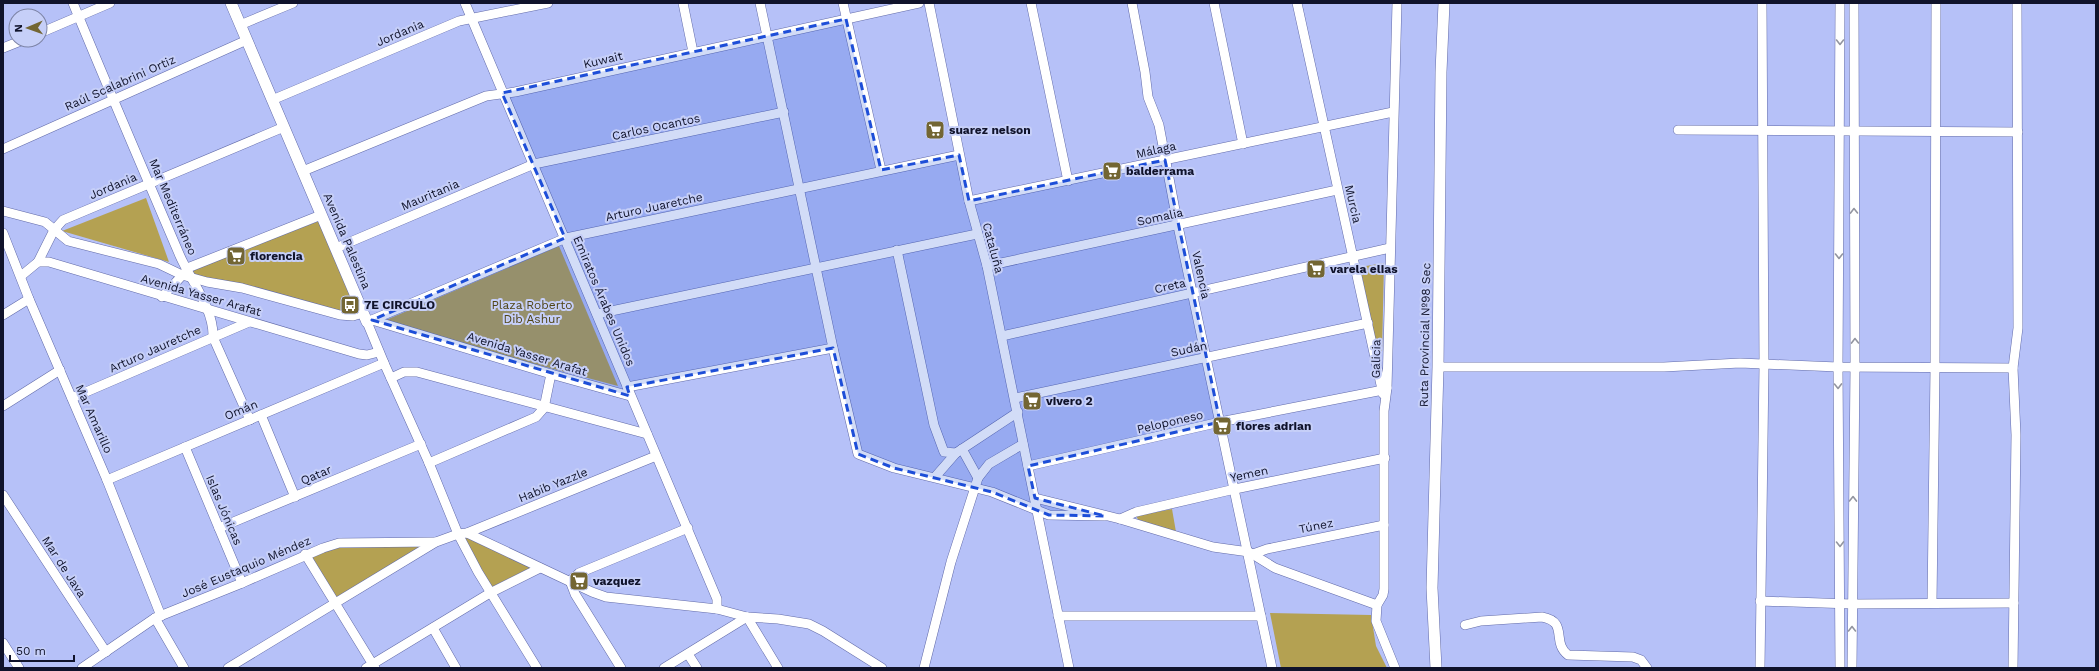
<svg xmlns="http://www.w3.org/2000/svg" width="2099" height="671" font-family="'Work Sans',sans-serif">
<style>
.green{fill:#b4a152}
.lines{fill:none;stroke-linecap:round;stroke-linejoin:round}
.minor-casing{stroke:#626ba9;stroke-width:10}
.tertiary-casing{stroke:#626ba9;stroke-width:12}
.minor{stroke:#fff;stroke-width:9}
.tertiary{stroke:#fff;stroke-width:11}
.oneway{stroke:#9395a0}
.marked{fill:#1d4ed8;fill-opacity:0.2;stroke:#1d4ed8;stroke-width:3;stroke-dasharray:8 5;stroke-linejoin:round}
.labels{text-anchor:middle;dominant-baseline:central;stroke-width:4;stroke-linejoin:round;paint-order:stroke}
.street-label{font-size:12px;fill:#10132b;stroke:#c6cff8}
.poi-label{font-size:12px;font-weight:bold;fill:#10132b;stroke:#c6cff8;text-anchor:start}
.park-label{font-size:12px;fill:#504516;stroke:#c6cff8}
</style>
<rect width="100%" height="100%" fill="#b6c1f8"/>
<g class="green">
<polygon points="146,198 169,262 62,231"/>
<polygon points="319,221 361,312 352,315 192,275 189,270"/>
<polygon points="559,246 618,386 500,355 386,320"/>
<polygon points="1384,263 1382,353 1378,354 1360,267"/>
<polygon points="1172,509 1176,532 1139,521 1136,516"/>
<polygon points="459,534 539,568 491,591"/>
<polygon points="434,542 336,602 306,555 332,545"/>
<polygon points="1270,613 1371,615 1376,646 1387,668 1281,668"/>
</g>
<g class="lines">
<g class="minor-casing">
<g id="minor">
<path d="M73,3C108,88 144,172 180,256C191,281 214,309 213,337L250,420"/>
<polyline points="465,3 717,599 717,609"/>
<polyline points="683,3 693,52"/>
<polyline points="760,3 833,348 858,454 894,468 992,492 1049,515 1105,516"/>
<polyline points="843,3 881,170"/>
<polyline points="929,3 969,201 987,266 1069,668"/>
<polyline points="1031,3 1068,181"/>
<polyline points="1132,3 1145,72 1148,97 1159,125 1178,226 1272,668"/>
<polyline points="1214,3 1243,144"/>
<polyline points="1297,3 1383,394"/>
<polyline points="240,25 293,3"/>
<polyline points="40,33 110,3"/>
<polyline points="3,48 23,40"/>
<polyline points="272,100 459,21 548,3"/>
<polyline points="1678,130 2018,132"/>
<polyline points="3,149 247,40"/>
<polyline points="303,171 486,96 515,92 919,3"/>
<polyline points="969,201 1393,112"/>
<polyline points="3,211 45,222 68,241 159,264 182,275 207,282 242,288 340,315 353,316 363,313"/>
<polyline points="3,233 29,299 107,480 161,616"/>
<polyline points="336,248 534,164 784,112"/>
<polyline points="897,250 934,425 944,452 956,453 1018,412"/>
<polyline points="38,262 54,230 63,220 284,127"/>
<polyline points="987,266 1337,190"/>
<polyline points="21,276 38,262 49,262 359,354 367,355 379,352"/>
<polyline points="162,297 190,267 321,215"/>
<polyline points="597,314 977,234"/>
<polyline points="3,315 29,299"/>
<polyline points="372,320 551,374 630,396"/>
<polyline points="1002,336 1390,248"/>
<polyline points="1438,367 1664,367 1740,363 1838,367 2013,368"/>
<polyline points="391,378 404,372 417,372 647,434"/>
<polyline points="627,387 833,348"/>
<polyline points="72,398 249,322"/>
<polyline points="1015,398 1368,323"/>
<polyline points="3,406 60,370"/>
<polyline points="261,415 295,497"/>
<polyline points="185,447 242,583"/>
<polyline points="962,449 978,478"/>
<polyline points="429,463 536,417 544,408 551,374"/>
<polyline points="1028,466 1220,422 1383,390 1387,388"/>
<polyline points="935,477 956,453"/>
<polyline points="107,480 384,363"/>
<polyline points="3,495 106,652"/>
<polyline points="1035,498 1120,519 1213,547 1249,552 1275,568 1377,605"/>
<polyline points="1120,519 1136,512 1235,489 1385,458"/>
<polyline points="219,528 421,444"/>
<polyline points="467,533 592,592 606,597 717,609 747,617 778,619 809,624 823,631 882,668"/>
<polyline points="305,554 375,668"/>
<polyline points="1253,554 1267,549 1384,525"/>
<polyline points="1760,601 1852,604 2014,603"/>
<polyline points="1932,603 1935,368 1936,3"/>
<polyline points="1058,616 1261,616"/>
<polyline points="747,617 778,668"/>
<polyline points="155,618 184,668"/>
<path d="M1465,625L1481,621L1542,617C1569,622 1551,642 1568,655L1633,657L1641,660L1647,668"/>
<polyline points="433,628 456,668"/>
<polyline points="3,643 19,668"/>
<polyline points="688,654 697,668"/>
<polyline points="82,668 155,618 242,583 323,548 339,543 435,542"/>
<polyline points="228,668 436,542 458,534 467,533 656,456"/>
<polyline points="366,668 490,593 540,568"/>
<polyline points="537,668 478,572 458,534 429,463 384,363 367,322 566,238 959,155"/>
<polyline points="621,668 575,594 570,581 579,573 688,528"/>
<polyline points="664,668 747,617"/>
<polyline points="924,668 951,562 978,478 989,464 1023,444"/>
<polyline points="1395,668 1376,621 1377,605 1383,595 1384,589 1384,411 1387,388 1397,3"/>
<polyline points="1760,668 1764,365 1762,3"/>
<polyline points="1840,668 1838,367 1840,3"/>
<polyline points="1852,668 1855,367 1854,3"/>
<polyline points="2013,668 2016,435 2013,368 2018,328 2017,3"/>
</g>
</g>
<g class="tertiary-casing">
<g id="tertiary">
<polyline points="231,3 367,322"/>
<polyline points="1436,668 1432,588 1438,367 1441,72 1444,3"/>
</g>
</g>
<use href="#minor" class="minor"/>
<use href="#tertiary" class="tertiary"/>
</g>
<defs><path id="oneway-chevron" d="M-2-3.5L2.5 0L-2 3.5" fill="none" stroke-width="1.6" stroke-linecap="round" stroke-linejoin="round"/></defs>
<g class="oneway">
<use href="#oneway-chevron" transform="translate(1840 42) rotate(90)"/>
<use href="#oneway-chevron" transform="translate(1854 211) rotate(-91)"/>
<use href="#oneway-chevron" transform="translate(1839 256) rotate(90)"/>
<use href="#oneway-chevron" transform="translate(1855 341) rotate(-91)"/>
<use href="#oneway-chevron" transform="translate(1838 386) rotate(89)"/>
<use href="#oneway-chevron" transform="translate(1853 499) rotate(-89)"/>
<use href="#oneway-chevron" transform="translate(1840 544) rotate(89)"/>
<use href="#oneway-chevron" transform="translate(1852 629) rotate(-90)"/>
</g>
<path class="marked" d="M846,19L881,170L959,155L969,201L1165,160L1220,422L1028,466L1035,498L1105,516L1049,515L992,492L894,468L858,454L833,348L627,387L630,396L372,320L565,238L502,93Z"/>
<defs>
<g id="supermarket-square" transform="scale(1)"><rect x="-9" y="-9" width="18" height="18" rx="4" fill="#736633" stroke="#c6cff8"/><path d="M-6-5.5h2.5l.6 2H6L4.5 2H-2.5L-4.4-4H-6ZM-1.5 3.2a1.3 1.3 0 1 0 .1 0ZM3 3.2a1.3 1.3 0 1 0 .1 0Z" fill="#fff"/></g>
<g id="bus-square" transform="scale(1)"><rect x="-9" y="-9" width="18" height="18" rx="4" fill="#736633" stroke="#c6cff8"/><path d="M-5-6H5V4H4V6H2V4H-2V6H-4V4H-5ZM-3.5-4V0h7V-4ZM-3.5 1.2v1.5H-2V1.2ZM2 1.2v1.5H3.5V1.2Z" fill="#fff"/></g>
</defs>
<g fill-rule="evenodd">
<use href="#supermarket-square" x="935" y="130"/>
<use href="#supermarket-square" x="1112" y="171"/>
<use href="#supermarket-square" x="236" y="256"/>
<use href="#supermarket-square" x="1316" y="269"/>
<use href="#bus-square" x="350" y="305"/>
<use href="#supermarket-square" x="1032" y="401"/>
<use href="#supermarket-square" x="1222" y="426"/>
<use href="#supermarket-square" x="579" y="581"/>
</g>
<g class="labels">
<g class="street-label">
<text transform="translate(400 33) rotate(-23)">Jordania</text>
<text transform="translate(603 60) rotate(-13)">Kuwait</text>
<text transform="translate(120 83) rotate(-24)">Raúl Scalabrini Ortiz</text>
<text transform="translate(656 127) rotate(-12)">Carlos Ocantos</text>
<text transform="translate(1156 150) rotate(-12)">Málaga</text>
<text transform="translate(113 186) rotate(-23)">Jordania</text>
<text transform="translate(430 195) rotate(-23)">Mauritania</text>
<text transform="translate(1353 204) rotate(77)">Murcia</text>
<text transform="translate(173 207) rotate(67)">Mar Mediterráneo</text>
<text transform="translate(654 207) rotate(-12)">Arturo Juaretche</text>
<text transform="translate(1160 217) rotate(-12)">Somalia</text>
<text transform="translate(347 241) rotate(67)">Avenida Palestina</text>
<text transform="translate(993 248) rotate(75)">Cataluña</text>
<text transform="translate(1201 275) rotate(78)">Valencia</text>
<text transform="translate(1170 286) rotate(-13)">Creta</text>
<text transform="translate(201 295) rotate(16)">Avenida Yasser Arafat</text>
<text transform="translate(604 301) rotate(67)">Emiratos Árabes Unidos</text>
<text transform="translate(1425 335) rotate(-89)">Ruta Provincial Nº98 Sec</text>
<text transform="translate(155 349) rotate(-24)">Arturo Jauretche</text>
<text transform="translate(1189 349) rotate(-12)">Sudán</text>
<text transform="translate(527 354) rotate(17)">Avenida Yasser Arafat</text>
<text transform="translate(1376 359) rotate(-89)">Galicia</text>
<text transform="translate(241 410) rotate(-22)">Omán</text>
<text transform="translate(94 419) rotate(66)">Mar Amarillo</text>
<text transform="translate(1170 422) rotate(-13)">Peloponeso</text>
<text transform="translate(1249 474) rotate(-12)">Yemen</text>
<text transform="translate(316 475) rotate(-23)">Qatar</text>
<text transform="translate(553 485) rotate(-22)">Habib Yazzle</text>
<text transform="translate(224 510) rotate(67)">Islas Jónicas</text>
<text transform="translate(1316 526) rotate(-11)">Túnez</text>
<text transform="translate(64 567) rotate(57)">Mar de Java</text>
<text transform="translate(246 567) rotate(-23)">José Eustaquio Méndez</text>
</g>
<g class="poi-label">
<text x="949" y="130">suarez nelson</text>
<text x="1126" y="171">balderrama</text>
<text x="250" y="256">florencia</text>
<text x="1330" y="269">varela elias</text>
<text x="364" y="305">7E CIRCULO</text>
<text x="1046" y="401">vivero 2</text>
<text x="1236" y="426">flores adrian</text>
<text x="593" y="581">vazquez</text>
</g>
<g class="park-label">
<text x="532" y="305">Plaza Roberto<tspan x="532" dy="14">Dib Ashur</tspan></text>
</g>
</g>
<rect width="2099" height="671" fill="none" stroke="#10132b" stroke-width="8"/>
<g transform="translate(28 28) rotate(268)"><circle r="19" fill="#c6cff8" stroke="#7d84a6"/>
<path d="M0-3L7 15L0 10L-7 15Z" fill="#736633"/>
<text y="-6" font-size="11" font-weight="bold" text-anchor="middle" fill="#10132b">N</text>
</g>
<path d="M10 655v6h64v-6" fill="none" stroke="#10132b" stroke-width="2"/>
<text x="16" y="655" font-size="12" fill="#10132b" stroke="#c6cff8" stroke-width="3" paint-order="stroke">50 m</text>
</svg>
